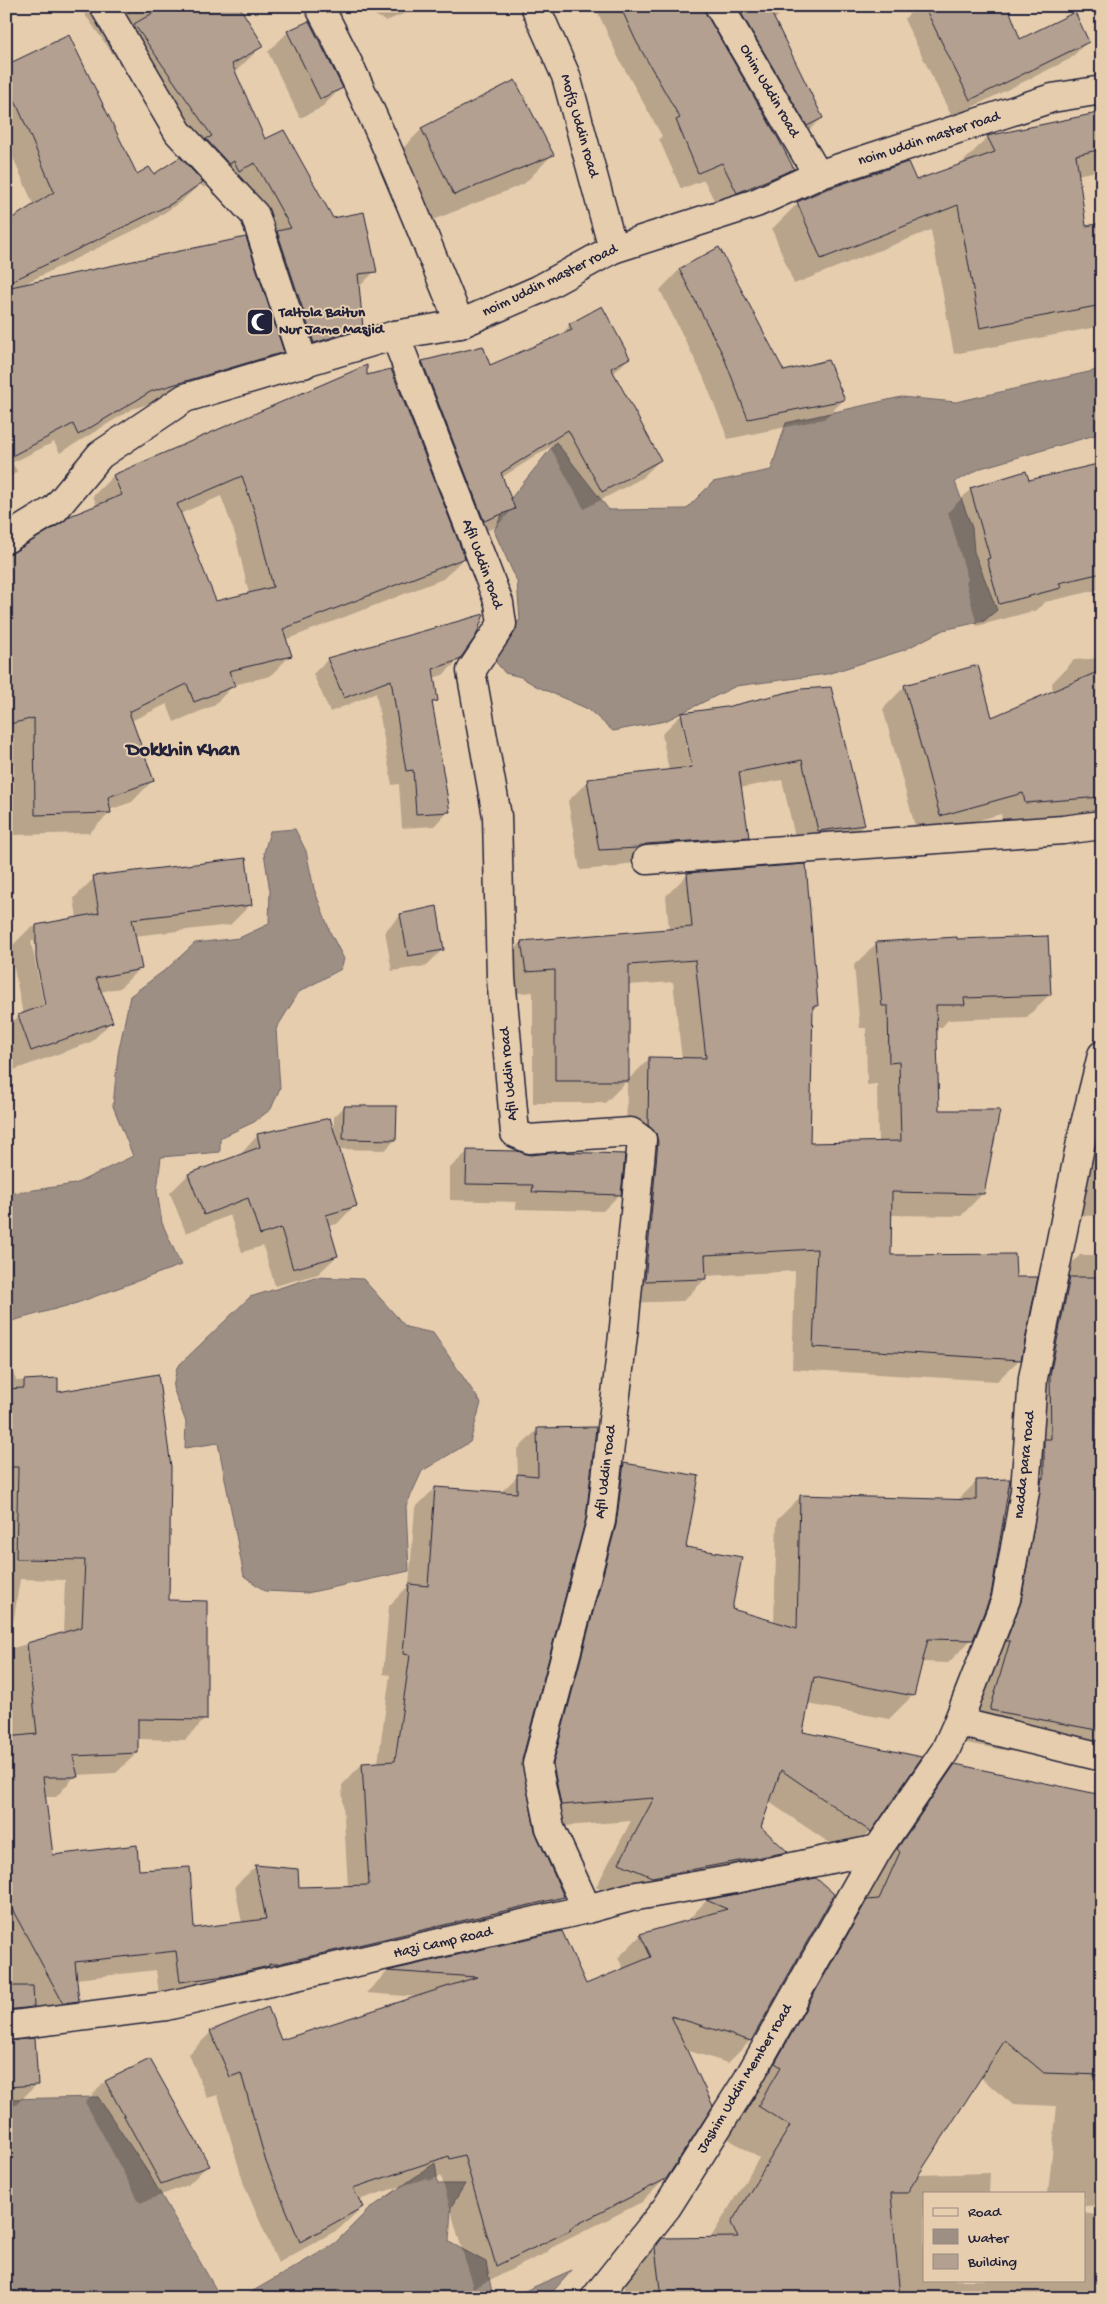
<svg xmlns="http://www.w3.org/2000/svg" width="1108" height="2304" font-family="'Gochi Hand',sans-serif">
<style>
.water{fill:#9d8f84;stroke:#6c6367}
.shadow{fill:#0003;fill-rule:evenodd}
.building{fill:#b3a090;stroke:#22223b;fill-rule:evenodd}
.lines{fill:none;stroke-linecap:round;stroke-linejoin:round}
.minor-casing{stroke:#22223b;stroke-width:31}
.minor{stroke:#e6cdae;stroke-width:28}
.labels{text-anchor:middle;dominant-baseline:central;stroke-width:4;stroke-linejoin:round;paint-order:stroke}
.street-label{font-size:15px;fill:#22223b;stroke:#e6cdae}
.poi-label{font-size:15px;font-weight:bold;fill:#22223b;stroke:#e6cdae;text-anchor:start}
.district-label{font-size:20px;font-weight:bold;fill:#22223b;stroke:#e6cdae}
</style>
<rect width="100%" height="100%" fill="#e6cdae"/>
<filter id="ink" filterUnits="userSpaceOnUse"><feTurbulence type="fractalNoise" baseFrequency=".02" numOctaves="2"/><feDisplacementMap in="SourceGraphic" scale="10" xChannelSelector="R" yChannelSelector="G"/><feConvolveMatrix kernelMatrix="1 2 1 2 8 2 1 2 1" color-interpolation-filters="sRGB"/></filter>
<g filter="url(#ink)">
<g class="water">
<polygon points="1102,369 1102,433 981,468 955,482 972,528 974,552 997,610 984,621 943,630 904,650 827,674 736,686 665,721 613,731 588,709 536,686 521,677 505,673 491,656 494,639 520,620 517,581 494,531 508,502 556,442 609,510 686,509 713,482 771,470 786,423 901,397 956,402"/>
<polygon points="295,829 306,851 314,889 331,934 344,959 341,969 299,992 276,1029 280,1088 271,1109 254,1122 220,1138 220,1152 161,1157 157,1191 162,1223 181,1265 77,1303 8,1322 6,1320 6,1194 75,1184 133,1156 113,1106 118,1054 130,996 169,967 195,943 239,938 269,924 270,891 264,853 270,831"/>
<polygon points="315,1277 363,1279 406,1327 433,1333 481,1403 470,1442 422,1471 406,1506 409,1571 307,1593 265,1591 244,1576 218,1443 185,1448 186,1422 173,1388 177,1367 250,1297"/>
<polygon points="98,2097 149,2174 221,2298 6,2298 6,2099"/>
<polygon points="435,2163 438,2184 465,2184 451,2207 449,2242 486,2262 493,2298 241,2298 333,2245 368,2210"/>
<polygon points="572,2270 547,2298 509,2298"/>
</g>
<g class="shadow">
<path d="M79,6H237L263,45L234,73L264,141L375,271L358,288L362,328L337,353L289,367L283,351L264,370L132,409L60,453L54,442L12,463L17,471L6,482V223L34,206L6,141V67L136,176H154L187,160ZM200,184L204,188L209,185L214,195L230,188L263,247L251,258L29,284L28,282L151,222L183,200Z"/>
<polygon points="357,6 423,6 386,21"/>
<polygon points="595,6 782,6 784,10 773,21 822,118 804,135 708,10 703,8 792,169 774,186 719,210 704,180 681,189 659,139 662,136 619,59"/>
<polygon points="917,6 1007,6 1019,41 1088,41 1070,59 952,117 904,19"/>
<polygon points="288,32 341,88 321,108 300,118 268,52"/>
<polygon points="1102,114 1102,162 1092,172 1077,175 1085,227 1102,224 1102,326 954,354 931,230 794,284 772,229 798,203 915,182 962,165 962,163 988,137"/>
<polygon points="422,129 552,155 524,184 425,223 393,158"/>
<polygon points="679,270 783,373 844,400 824,419 728,439 703,376 660,290"/>
<polygon points="570,325 629,358 613,374 660,460 642,478 584,509 550,447 501,478 514,508 496,527 466,539 404,380 422,362 489,367 558,338"/>
<path d="M366,367V376L464,558L443,579L285,640L290,656L270,676L234,685L213,706L174,722L167,704L131,721L152,781L132,802L109,810L110,813L89,833L14,835V738L6,740V664L14,554L97,506L93,496L113,476ZM221,496L235,534L249,594L215,603L180,514Z"/>
<polygon points="1028,481 1102,483 1102,589 1045,602 1037,610 977,626 966,582 968,580 948,512 971,489"/>
<polygon points="1102,658 1102,808 1092,818 1003,825 1001,814 918,837 883,709 905,686 991,719 1053,692 1052,683 1074,660"/>
<polygon points="328,659 458,660 443,675 433,678 436,700 432,705 448,811 434,826 402,828 399,784 392,785 376,693 330,712 313,674"/>
<path d="M801,691L864,825L844,844L798,850L782,780L740,788L748,837L728,856L625,864L617,867L580,870L568,801L588,781L669,771L662,734L682,714L726,708ZM683,729H686L694,773L692,774Z"/>
<polygon points="6,870 11,884 6,889"/>
<path d="M688,874L817,1006L811,1011L809,1145L878,1143L877,1084L867,1085L866,1028H860L854,965L877,943L956,940L1049,995L1027,1017L948,1020L942,1027H936L938,1111L983,1193L961,1216L891,1215L890,1256L1020,1359L997,1381L792,1369L795,1271L705,1276V1279L683,1301L623,1303L634,1156L626,1147L627,1081L605,1103H533V992L504,994L500,964L522,942L669,930L666,896ZM673,982L682,1059H649L628,1080V985Z"/>
<path d="M94,878L250,905L230,925L134,936L140,968L120,988L100,992L111,1022L91,1042L11,1071L6,1057V1028L19,1016L23,1014L10,948L30,928L77,918L74,898ZM31,941H34L48,1011H45Z"/>
<polygon points="401,915 443,949 426,966 392,971 385,931"/>
<polygon points="344,1107 395,1140 385,1150 338,1149 355,1205 337,1224 328,1226 337,1256 318,1274 275,1286 263,1246 242,1252 230,1215 186,1233 170,1193 188,1175 240,1155 258,1135 334,1134 334,1117"/>
<polygon points="1096,1150 1102,1151 1102,1214 1100,1216 1069,1215 1076,1170"/>
<polygon points="467,1152 620,1194 603,1211 516,1209 516,1202 450,1200 450,1168"/>
<polygon points="1080,1255 1102,1255 1102,1366 1096,1372 1095,1532 1102,1535 1102,1768 960,1742 990,1634 1049,1286"/>
<path d="M6,1361L17,1381L57,1379V1394L168,1602L205,1719L185,1740L137,1739V1753L116,1773L76,1775L56,1797H45L52,1856L138,1871L193,1929L242,1923L235,1886L256,1866L298,1888L348,1887L342,1785L362,1764L378,1763L390,1675L383,1674L389,1606L409,1585L415,1508L435,1488L500,1493L518,1476L517,1450L538,1429L595,1428L521,1760L534,1832L563,1896L542,1917L160,2002L156,1970L76,1979L78,2001L58,2021L42,2023L33,2006L12,2027L6,2028ZM20,1579L65,1580L63,1634L9,1649Z"/>
<polygon points="624,1465 731,1610 774,1623 777,1520 801,1496 957,1501 976,1482 1009,1481 972,1639 948,1663 921,1662 913,1695 889,1719 808,1704 802,1733 870,1831 846,1854 769,1802 760,1828 786,1852 763,1875 628,1901 596,1887 631,1821 538,1828 600,1488"/>
<polygon points="955,1765 1102,1826 1102,2205 1084,2206 1084,2193 1048,2193 1057,2106 1012,2104 980,2077 917,2175 990,2173 989,2193 924,2193 924,2280 1084,2280 1084,2213 1102,2216 1102,2298 626,2298 624,2280 663,2239 710,2239 759,2158 727,2138 750,2099 745,2095 924,1797"/>
<polygon points="816,1879 750,2041 728,2063 686,2050 665,2179 642,2202 551,2248 546,2253 473,2288 441,2176 428,2181 427,2178 358,2200 362,2207 339,2229 278,2263 244,2185 218,2095 207,2098 189,2054 211,2032 281,2041 419,1997 366,1993 387,1972 562,1932 585,1986 624,1970 618,1958 641,1935 685,1923 706,1901"/>
<polygon points="6,2041 36,2085 16,2105 6,2106"/>
<polygon points="150,2061 208,2165 188,2185 140,2203 85,2102 105,2082"/>
</g>
<g class="building">
<polygon points="165,6 239,6 264,46 232,64 265,139 284,130 333,218 364,212 377,272 358,274 363,328 314,343 277,231 291,228 255,163 239,171 234,161 229,164 206,139 212,136 134,24"/>
<polygon points="620,6 703,6 706,14 779,140 794,169 737,193 722,163 698,173 676,120 680,118 636,41"/>
<polygon points="737,6 768,6 823,118 807,126"/>
<polygon points="924,6 1008,6 1020,39 1075,12 1089,42 970,100"/>
<polygon points="309,21 343,88 320,99 287,31"/>
<polygon points="69,35 137,174 149,167 154,174 180,157 203,182 171,204 6,284 6,222 54,192 6,79 6,65"/>
<polygon points="515,80 554,155 454,195 421,128"/>
<polygon points="1102,112 1102,149 1076,155 1086,226 1102,223 1102,305 980,328 958,205 821,259 797,202 824,190 908,162 916,180 995,152 987,136"/>
<polygon points="246,237 284,352 152,391 78,435 73,424 6,459 6,288"/>
<polygon points="719,247 784,371 828,360 845,400 748,419 723,355 679,269"/>
<polygon points="602,306 630,358 611,368 661,460 602,492 568,430 501,473 515,509 484,521 422,361 483,346 490,365 572,330 569,324"/>
<path d="M367,365V375L391,369L465,558L283,629L292,656L229,671L235,686L194,702L187,684L129,712L154,781L108,797L111,813L35,815L34,718L6,725V555L14,552L63,522L70,516L122,495L113,475ZM242,476L255,513L273,587L216,601L177,504Z"/>
<polygon points="1102,463 1102,573 1059,583 1061,588 999,604 987,559 990,558 970,488 1026,471 1029,480"/>
<polygon points="484,614 476,636 459,660 433,669 438,701 432,702 437,730 436,730 450,812 416,814 413,770 406,771 391,680 344,698 327,658"/>
<polygon points="978,665 992,717 1102,670 1102,797 1025,803 1023,793 940,816 904,685"/>
<polygon points="831,687 865,825 818,831 802,760 739,772 749,837 646,844 638,848 599,850 587,779 692,767 681,713 726,707 801,689"/>
<polygon points="246,858 252,905 132,919 142,969 96,978 113,1022 31,1051 18,1015 45,1005 36,958 36,925 99,913 93,876"/>
<polygon points="806,864 818,1006 813,1006 810,1143 901,1141 899,1062 889,1063 888,1006 882,1006 876,942 957,937 957,939 1048,936 1051,995 964,998 965,1005 936,1005 939,1110 1000,1110 984,1194 892,1192 891,1255 1015,1254 1016,1277 1038,1277 1021,1360 813,1347 817,1249 705,1255 706,1279 645,1281 658,1142 656,1133 648,1125 649,1057 706,1058 695,960 629,965 629,1081 555,1081 555,970 526,972 521,941 692,927 687,873"/>
<polygon points="437,906 444,950 408,956 400,914"/>
<polygon points="344,1106 397,1106 396,1140 343,1139"/>
<polygon points="330,1118 357,1206 326,1215 338,1256 293,1269 281,1228 260,1235 248,1198 204,1215 188,1174 260,1147 257,1134"/>
<polygon points="467,1150 517,1151 530,1155 561,1152 625,1154 621,1195 532,1192 533,1185 466,1184"/>
<polygon points="1070,1277 1102,1277 1102,1356 1097,1356 1096,1435 1096,1531 1102,1534 1102,1731 990,1710 1010,1641 1006,1641 1021,1602 1042,1478 1044,1478 1044,1439 1051,1439 1050,1375"/>
<polygon points="158,1374 171,1467 169,1600 207,1601 207,1720 138,1719 138,1753 73,1756 78,1777 43,1777 53,1855 137,1845 139,1870 190,1867 194,1928 266,1919 255,1865 298,1869 299,1887 369,1885 362,1763 395,1761 410,1655 403,1654 409,1584 428,1586 435,1487 517,1493 517,1474 538,1476 537,1428 596,1427 586,1518 522,1760 535,1831 564,1897 277,1964 269,1964 269,1966 225,1976 180,1982 176,1951 75,1962 79,2001 63,2003 6,1898 6,1737 37,1734 27,1643 82,1627 85,1560 16,1559 18,1467 6,1467 6,1389 24,1388 24,1380 58,1378 58,1392"/>
<polygon points="624,1463 699,1476 686,1547 742,1557 732,1609 797,1628 800,1495 976,1500 976,1480 1010,1479 991,1595 973,1640 928,1639 914,1696 814,1677 803,1732 922,1757 871,1832 781,1770 761,1827 788,1852 652,1877 619,1863 654,1798 561,1805 553,1764 616,1525"/>
<polygon points="955,1764 1102,1795 1102,2075 1044,2073 1005,2040 907,2193 891,2193 900,2298 661,2298 655,2248 662,2238 738,2237 731,2223 790,2126 758,2106 781,2067 775,2063 867,1900 879,1899 900,1852 897,1849"/>
<polygon points="816,1878 834,1894 751,2041 671,2016 713,2106 666,2179 570,2228 571,2230 496,2266 464,2155 450,2159 449,2156 353,2188 363,2207 300,2242 266,2162 241,2073 230,2077 210,2031 268,2007 281,2040 477,1977 387,1971 562,1931 586,1984 651,1957 640,1934 727,1909 706,1900"/>
<polygon points="6,1986 33,1986 34,2007 6,2010"/>
<polygon points="35,2038 38,2085 6,2087 6,2041"/>
<polygon points="150,2059 210,2166 161,2184 105,2081"/>
</g>
<g class="lines">
<g class="minor-casing">
<g id="minor">
<polyline points="104,6 178,132 255,215 304,364"/>
<path d="M319,6C374,109 416,217 460,324"/>
<polyline points="535,6 566,76 613,249"/>
<polyline points="719,6 818,175"/>
<polyline points="395,335 499,603 502,624 471,671 497,816 501,977 515,1133 529,1139 631,1132 642,1140 624,1327 601,1521 537,1764 550,1828 587,1909"/>
<polyline points="6,539 55,509 100,455 185,398 395,335 460,324 538,290 613,249 756,203 818,175 1052,98 1102,90"/>
<polyline points="647,860 1063,830 1102,825"/>
<polyline points="958,1722 1102,1757"/>
<polyline points="6,2026 166,2006 587,1909 631,1897 735,1879 878,1849"/>
<polyline points="595,2298 667,2207 748,2079 878,1849 945,1751 958,1722 1006,1599 1025,1491 1033,1378 1083,1132 1102,1055"/>
</g>
</g>
<use href="#minor" class="minor"/>
</g>
</g>
<defs>
<g id="mosque-square" transform="scale(1.4375)"><rect x="-9" y="-9" width="18" height="18" rx="4" fill="#22223b" stroke="#e6cdae"/><path d="M3.5-4.9A6 6 0 1 0 3.5 4.9A5 5 0 1 1 3.5-4.9Z" fill="#fff"/></g>
</defs>
<g fill-rule="evenodd">
<use href="#mosque-square" x="260" y="322"/>
</g>
<g class="labels">
<g class="street-label">
<text transform="translate(769 91) rotate(60)">Ohim Uddin road</text>
<text transform="translate(579 126) rotate(74)">Mofiz Uddin road</text>
<text transform="translate(929 139) rotate(-18)">noim uddin master road</text>
<text transform="translate(550 281) rotate(-26)">noim uddin master road</text>
<text transform="translate(482 564) rotate(70)">Afil Uddin road</text>
<text transform="translate(509 1074) rotate(-95)">Afil Uddin road</text>
<text transform="translate(1025 1465) rotate(-84)">nadda para road</text>
<text transform="translate(606 1472) rotate(-83)">Afil Uddin road</text>
<text transform="translate(443 1943) rotate(-13)">Hazi Camp Road</text>
<text transform="translate(745 2079) rotate(-59)">Jashim Uddin Member road</text>
</g>
<g class="poi-label">
<text x="279" y="313">Taltola Baitun<tspan x="279" dy="17">Nur Jame Masjid</tspan></text>
</g>
<g class="district-label">
<text x="183" y="751">Dokkhin Khan</text>
</g>
</g>
<rect width="1108" height="2304" fill="none" stroke="#e6cdae" stroke-width="25"/>
<rect x="12" y="12" width="1083" height="2279" fill="none" stroke="#22223b" stroke-width="2" filter="url(#ink)"/>
<rect x="923" y="2192" width="162" height="90" fill="#e6cdae" stroke="#988980"/>
<rect x="933" y="2208" width="25" height="8" fill="#e6cdae" stroke="#988980"/>
<text x="968" y="2216" font-size="15" fill="#22223b">Road</text>
<rect x="933" y="2229" width="25" height="15" fill="#9d8f84" stroke="#988980"/>
<text x="968" y="2242" font-size="15" fill="#22223b">Water</text>
<rect x="933" y="2254" width="25" height="15" fill="#b3a090" stroke="#988980"/>
<text x="968" y="2266" font-size="15" fill="#22223b">Building</text>
</svg>
